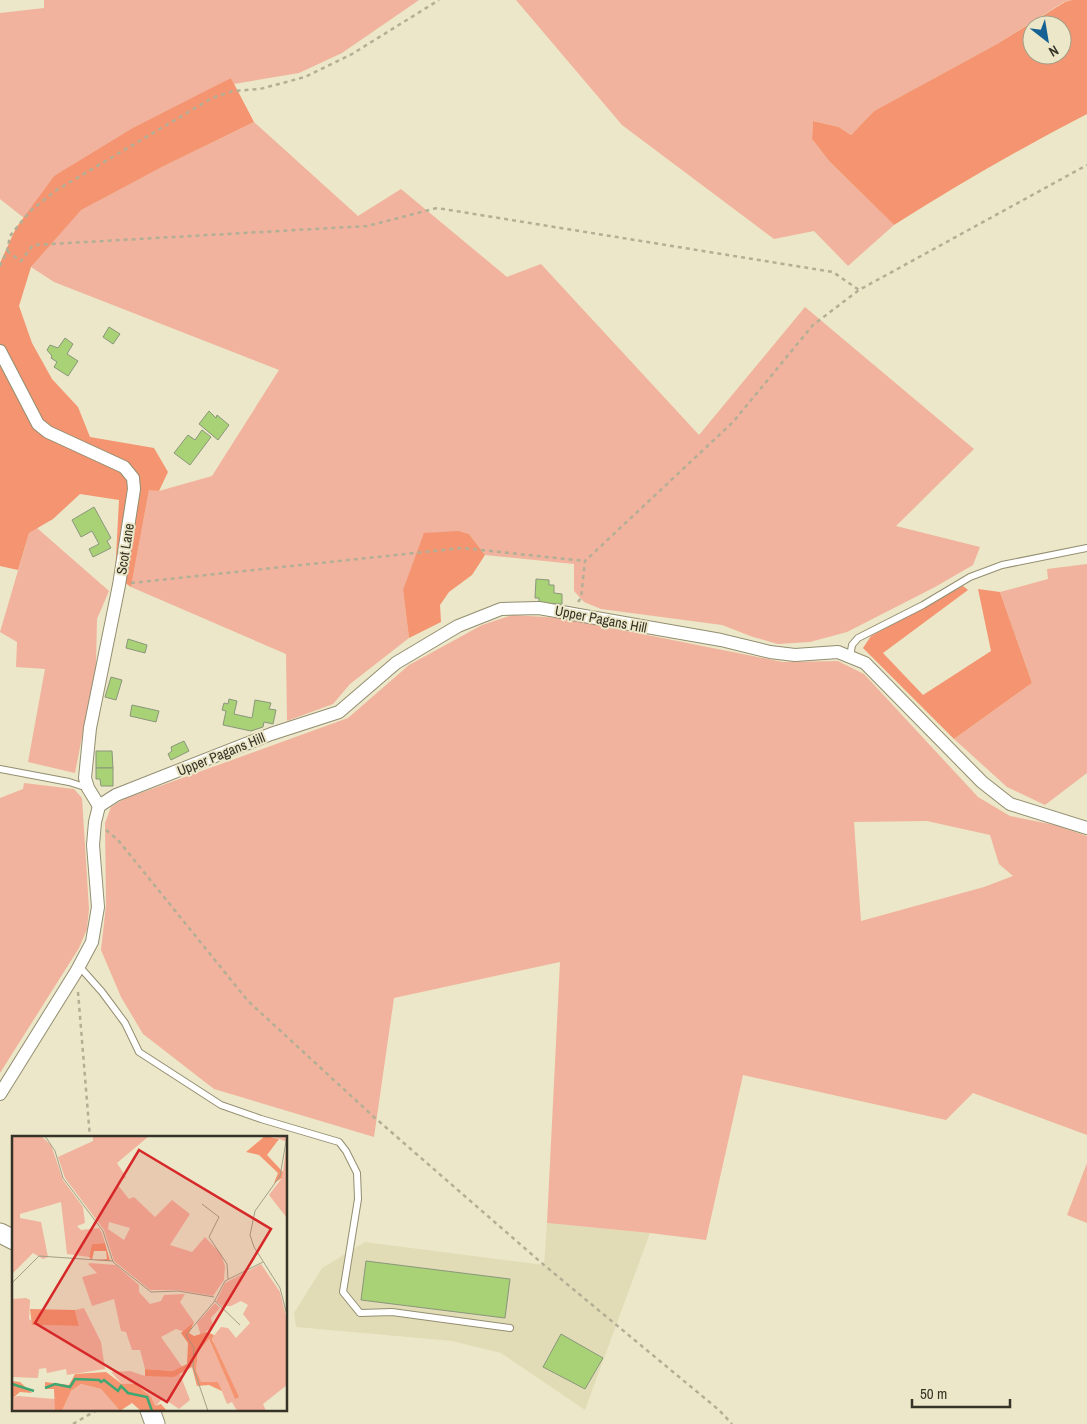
<svg xmlns="http://www.w3.org/2000/svg" width="1087" height="1424" font-family="'Archivo Narrow',sans-serif">
<style>
.built{fill:#e1dcb6}
.green{fill:#f1b39d;fill-rule:evenodd}
.forest{fill:#f49470;fill-rule:evenodd}
.building{fill:#a9d175;stroke:#8a967c}
.lines{fill:none;stroke-linecap:round;stroke-linejoin:round}
.lane-casing{stroke:#938e71;stroke-width:8}
.street-casing{stroke:#938e71;stroke-width:14}
.secondary-casing{stroke:#938e71;stroke-width:21}
.path{stroke:#b3af96;stroke-width:2.5;stroke-dasharray:4 4;stroke-linecap:butt}
.lane{stroke:#fff;stroke-width:6}
.street{stroke:#fff;stroke-width:12}
.secondary{stroke:#fff;stroke-width:19}
.labels{text-anchor:middle;dominant-baseline:central;stroke-width:4;stroke-linejoin:round;paint-order:stroke}
.street-label{font-size:14px;fill:#353327;stroke:#ece7c8}
.inset-river{fill:none;stroke:#3fa771;stroke-width:2.5}
.inset-road{fill:none;stroke:#a39f88;stroke-width:1}
.view{fill:#d62828;fill-opacity:0.15;stroke:#d62828;stroke-width:2.5}
.inset-edge{fill:none;stroke:#353327;stroke-width:2.5}
</style>
<rect width="100%" height="100%" fill="#ece7c8"/>
<polygon class="built" points="547,1223 650,1233 585,1410 501,1353 452,1341 296,1327 294,1313 322,1268 365,1242 544,1265"/>
<g class="green">
<polygon points="44,0 419,0 342,53 299,73 234,84 231,78 54,176 24,218 0,199 0,13 44,8"/>
<polygon points="516,0 1072,0 1064,2 997,44 874,111 851,135 839,127 813,121 812,139 829,161 894,225 848,266 814,231 774,239 622,125"/>
<polygon points="254,122 358,216 401,189 507,277 541,264 699,435 805,307 974,449 896,526 980,547 973,565 935,587 847,632 810,642 778,644 753,637 722,625 601,609 584,602 574,591 574,564 485,555 469,534 459,531 403,590 409,638 350,684 333,704 287,721 286,654 131,587 149,489 159,491 212,476 279,370 54,282 31,267 80,210 162,167"/>
<polygon points="37,528 109,591 97,619 96,665 75,773 28,762 45,669 16,667 17,642 0,632 29,533"/>
<polygon points="1087,564 1087,773 1045,805 1007,787 954,739 1032,683 1000,592 1048,579 1047,569"/>
<path d="M512,615L562,618L783,662L838,661L864,674L978,797L1010,816L1055,825L1087,836V1135L973,1093L946,1120L743,1075L706,1240L650,1233L547,1223L560,962L394,998L374,1137L214,1089L143,1034L121,997L101,950L106,905L105,823L111,807L124,799L348,718L409,665L482,625ZM927,821L990,835L999,864L1013,876L984,887L861,921L854,822Z"/>
<polygon points="24,783 74,789 82,798 89,909 87,929 79,948 0,1073 0,798 23,789"/>
<polygon points="1087,1163 1087,1223 1067,1215"/>
</g>
<g class="forest">
<path d="M1072,0H1087V114C1021,148 957,185 894,225L829,161L812,139L813,121L839,127L851,135L874,111L997,44L1065,2ZM1032,25H1062V55H1032Z"/>
<polygon points="231,78 254,122 162,167 81,210 31,267 19,306 32,343 52,379 78,407 90,437 154,448 168,472 159,491 149,490 131,587 115,576 119,500 80,494 53,519 29,533 18,570 0,566 0,263 16,228 54,176 133,128"/>
<polygon points="459,531 469,534 485,555 472,575 449,592 440,605 441,622 409,638 403,590 424,533"/>
<polygon points="963,586 968,590 883,653 923,695 991,651 978,589 1000,592 1032,683 954,739 863,648 871,636"/>
</g>
<g class="building">
<polygon points="109,327 120,334 113,344 103,337"/>
<polygon points="65,338 73,344 67,354 78,361 68,376 54,367 57,362 51,358 52,356 47,350 50,345 58,348"/>
<polygon points="209,411 216,418 217,415 229,425 218,440 199,424"/>
<polygon points="202,430 211,437 190,465 174,453 188,435 195,440"/>
<polygon points="94,507 111,538 107,541 111,548 93,557 89,549 99,544 92,531 81,537 72,520"/>
<polygon points="536,579 549,580 549,585 554,585 554,593 562,594 562,604 539,603 539,598 535,598"/>
<polygon points="128,639 147,645 145,653 126,648"/>
<polygon points="111,677 122,680 116,700 105,697"/>
<polygon points="229,699 237,701 234,714 252,718 255,700 271,703 269,709 276,710 273,724 264,722 263,727 251,731 223,725 226,711 222,710 224,703 228,704"/>
<polygon points="132,705 159,711 156,722 130,716"/>
<polygon points="184,741 189,751 171,760 168,754 172,751 171,747"/>
<polygon points="96,751 112,751 113,768 96,768"/>
<polygon points="96,768 113,768 113,786 101,786 100,779 96,779"/>
<polygon points="366,1261 510,1279 505,1318 361,1300"/>
<polygon points="561,1334 603,1358 585,1389 543,1367"/>
</g>
<g class="lines">
<g class="lane-casing">
<g id="lane">
<polyline points="850,657 852,645 858,638 923,605 970,577 1002,565 1087,548"/>
<polyline points="0,769 69,782 88,788"/>
<polyline points="79,966 102,992 125,1023 139,1052 221,1105 261,1119 339,1142 346,1151 357,1173 358,1199 343,1292 360,1313 392,1312 510,1328"/>
</g>
</g>
<g class="street-casing">
<g id="street">
<polyline points="0,351 38,424 48,432 124,467 133,478 134,489 119,585 90,728 85,778 88,788 99,806"/>
<polyline points="99,806 116,795 271,734 339,712 396,663 458,626 501,609 539,608 721,640 770,652 795,655 838,652 865,663 982,782 1010,804 1087,828"/>
<polyline points="0,1094 76,972 92,942 98,907 93,845 95,822 99,806"/>
</g>
</g>
<g class="secondary-casing">
<g id="secondary">
<polyline points="0,1233 14,1240"/>
<polyline points="150,1410 155,1424"/>
</g>
</g>
<g class="path">
<polyline points="7,251 21,261 33,245 367,226 437,208 833,272 859,290"/>
<polyline points="0,266 7,251 10,236 30,211 55,191 212,98 233,91 260,89 305,77 352,54 439,0"/>
<polyline points="131,583 462,548 585,561"/>
<polyline points="578,602 581,598 585,561 733,422 813,325 859,290 1087,165"/>
<polyline points="106,830 118,840 248,1001 374,1117 544,1265 719,1410 732,1424"/>
<polyline points="78,992 90,1138"/>
<polyline points="73,1424 97,1410"/>
</g>
<use href="#lane" class="lane"/>
<use href="#street" class="street"/>
<use href="#secondary" class="secondary"/>
</g>
<g class="labels">
<g class="street-label">
<text transform="translate(125 549) rotate(-81)">Scot Lane</text>
<text transform="translate(601 619) rotate(11)">Upper Pagans Hill</text>
<text transform="translate(221 754) rotate(-22)">Upper Pagans Hill</text>
</g>
</g>
<g transform="translate(12 1136)">
<rect width="275" height="275" fill="#ece7c8"/>
<path d="M0,0H29L39,9L51,44L71,71L73,87L65,90L69,94L87,92L90,97L93,107L80,108L77,121L55,118L49,66L8,78V82L29,86L36,121L31,123L21,117L0,138ZM81,0H137L105,27L114,41L105,48L117,63L122,61L143,81L160,64L178,78L158,109L180,116L193,101L209,118L213,130L212,144L201,160L165,154H138L102,125L92,94L53,42L46,21L81,5ZM97,86L118,92L112,104L96,93ZM260,0H275V82L257,59L270,42L275,6ZM78,127L104,129L127,149V156L138,168L149,165L152,159L173,158L168,166L182,186L173,196L164,193L149,201L171,232L161,235L133,233L128,214H120L114,196L109,195L102,163L80,170L70,141L85,137L76,128ZM249,128L268,156L275,184V249L251,268L254,275H225L220,266L215,268L206,246L189,247L184,234L186,216L197,203L223,263L200,202L209,191L216,192L224,202L238,187L231,178L236,169L229,165L219,170H210L204,165L213,147ZM14,162L18,164L17,183L26,189L67,190L63,174L72,172L89,206L93,233L55,239L54,233L35,237L34,232L27,233L26,242L0,241V163ZM203,167L208,172L199,182L201,190L189,200L185,187ZM118,235L133,240L168,238L178,264L167,273L151,262L143,271L134,256L124,248H110L99,236ZM69,248L89,253L108,275H50L59,255ZM6,260L43,263V275H0V262Z" fill="#f1b39d" fill-rule="evenodd"/>
<path d="M253,0L267,3L255,19L271,36L270,42L262,47L266,37L247,19L234,16ZM93,107L98,125L81,124L95,123L94,115H82L80,124L77,121L80,108ZM18,173L63,174L67,190L20,189ZM182,186L177,197L182,200L195,196L202,199L200,203L227,261L223,263L197,203L186,216L184,234L189,246H206L210,255L197,249L185,250L180,231L162,241L133,240V233L161,235L175,228L176,207L169,197ZM94,236L110,248H124L139,261L143,270L149,268L155,275H129L120,267L108,275L89,253L69,248L59,255L50,275H43L42,253H33V246L57,249L63,238ZM0,245L8,246L20,257L8,256L1,262Z" fill="#f49470"/>
<path class="inset-river" d="M0,248L22,255M33,252L43,248L58,251L63,243L87,244L89,246L92,244L106,255L109,250L116,257L135,261L140,275"/>
<path class="inset-road" d="M33,0L43,15L51,42L91,95L101,126L139,156L166,155L202,161M275,0L268,40L243,75L238,99L242,111L268,152L275,179M190,68L207,81L197,101L215,128L216,143M0,147L27,120L100,125M203,165L228,189M196,275L181,231L182,212L174,199L202,166L213,145L251,126"/>
<path class="view" d="M127,14L259,93L155,266L23,187Z"/>
<rect width="275" height="275" class="inset-edge"/>
</g>
<g transform="translate(1047 40) rotate(149)"><circle r="24" fill="#ece7c8" stroke="#a39f88"/>
<path d="M0-4L9 19L0 12L-9 19Z" fill="#156194"/>
<text y="-8" font-size="14" font-weight="bold" text-anchor="middle" fill="#353327">N</text>
</g>
<path d="M912 1399v8h98v-8" fill="none" stroke="#353327" stroke-width="2.5"/>
<text x="920" y="1399" font-size="15" fill="#353327" stroke="#ece7c8" stroke-width="4" paint-order="stroke">50 m</text>
</svg>
